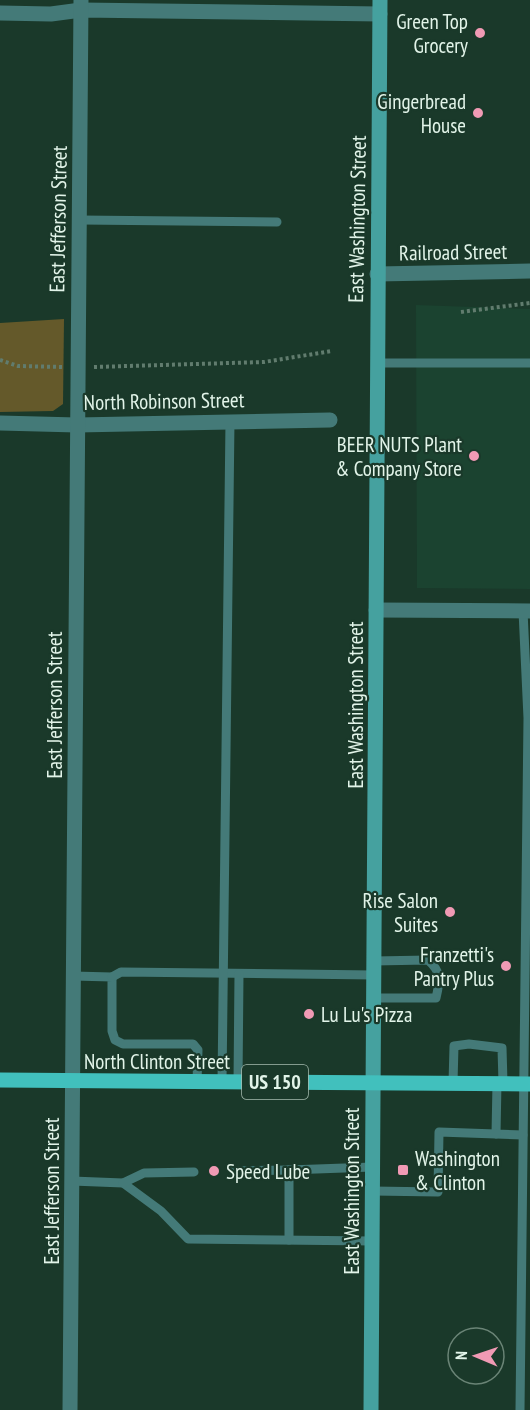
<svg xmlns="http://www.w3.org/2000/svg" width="530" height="1410" font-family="'PT Sans Narrow',sans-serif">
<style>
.built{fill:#1b4330}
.green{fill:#64592a}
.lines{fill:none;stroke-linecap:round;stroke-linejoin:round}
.path{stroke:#617c6e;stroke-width:4;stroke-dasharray:3 3;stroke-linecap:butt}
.service{stroke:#447a78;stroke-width:9}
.minor{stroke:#447a78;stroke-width:15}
.secondary{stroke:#45a19f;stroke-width:15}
.primary{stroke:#41c0bd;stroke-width:15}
.poi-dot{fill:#f09ab4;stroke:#1a392a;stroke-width:2}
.labels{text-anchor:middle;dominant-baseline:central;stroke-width:4.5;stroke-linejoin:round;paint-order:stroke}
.shield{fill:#1a392a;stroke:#a6bcb0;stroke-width:1.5}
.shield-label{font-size:20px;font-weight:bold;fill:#e2f4e9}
.poi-label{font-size:21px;fill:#e2f4e9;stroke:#1a392a;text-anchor:end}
.street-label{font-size:21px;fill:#e2f4e9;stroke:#1a392a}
</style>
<rect width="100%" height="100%" fill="#1a392a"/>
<polygon class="built" points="416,305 530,309 530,589 417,588"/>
<polygon class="green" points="64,319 63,404 53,411 0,412 0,323"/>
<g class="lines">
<g class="path">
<polyline points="461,312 530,303"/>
<polyline points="0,360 18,366 62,367"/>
<polyline points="94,367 264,362 332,351"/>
</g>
<g class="service">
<polyline points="80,220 277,222"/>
<polyline points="376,363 530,363"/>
<polyline points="73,976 112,977 112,1031 115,1040 123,1044 193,1044 198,1050 197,1082"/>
<polyline points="112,977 121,972 374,975"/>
<path d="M373,998H436C440,981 442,972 428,960L374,961"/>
<polyline points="222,1082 230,421"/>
<polyline points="238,1082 239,974"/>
<polyline points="453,1083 454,1046 469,1044 502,1048 503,1083"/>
<polyline points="497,1083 496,1134 523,1135"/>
<polyline points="233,1171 289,1170"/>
<polyline points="72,1181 123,1183 161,1211 188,1239 373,1241"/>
<polyline points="123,1183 144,1173 194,1172"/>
<polyline points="373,1191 438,1192 439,1132 496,1134"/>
<polyline points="289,1240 289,1170 372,1167"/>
<polyline points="520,1410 528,718 523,611"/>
</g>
<g class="minor">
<polyline points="0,13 51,14 81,10 380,14"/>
<polyline points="377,274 530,271"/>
<polyline points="0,423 77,425 330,420"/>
<polyline points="376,610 530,611"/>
<polyline points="70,1410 81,0"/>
</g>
<polyline class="secondary" points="371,1410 380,0"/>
<polyline class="primary" points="0,1080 530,1084"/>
</g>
<g class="poi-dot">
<circle cx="480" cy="33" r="6"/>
<circle cx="478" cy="113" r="6"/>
<circle cx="474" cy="456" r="6"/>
<circle cx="450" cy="912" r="6"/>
<circle cx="506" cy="966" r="6"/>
<circle cx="309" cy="1014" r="6"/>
<rect x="397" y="1164" width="12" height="12" rx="3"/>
<circle cx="214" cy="1171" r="6"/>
</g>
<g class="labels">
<rect class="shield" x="242" y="1065" width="66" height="34" rx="4.5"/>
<g class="shield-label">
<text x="275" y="1082">US 150</text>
</g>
<g class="poi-label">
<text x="468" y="21">Green Top<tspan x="468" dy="24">Grocery</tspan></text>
<text x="466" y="101">Gingerbread<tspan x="466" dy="24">House</tspan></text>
<text x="462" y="444">BEER NUTS Plant<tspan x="462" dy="24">&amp; Company Store</tspan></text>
<text x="438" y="900">Rise Salon<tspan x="438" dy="24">Suites</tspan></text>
<text x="494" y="954">Franzetti's<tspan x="494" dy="24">Pantry Plus</tspan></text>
<text x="321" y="1014" text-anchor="start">Lu Lu's Pizza</text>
<text x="415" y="1158" text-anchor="start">Washington<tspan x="415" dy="24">&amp; Clinton</tspan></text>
<text x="226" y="1171" text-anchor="start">Speed Lube</text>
</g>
<g class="street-label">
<text transform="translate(58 219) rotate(-89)">East Jefferson Street</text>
<text transform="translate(357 219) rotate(-89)">East Washington Street</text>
<text transform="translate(453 252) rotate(-1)">Railroad Street</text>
<text transform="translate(164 401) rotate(-1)">North Robinson Street</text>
<text transform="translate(54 705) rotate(-90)">East Jefferson Street</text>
<text transform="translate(355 705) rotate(-90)">East Washington Street</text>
<text x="157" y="1061">North Clinton Street</text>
<text transform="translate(51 1191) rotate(-90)">East Jefferson Street</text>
<text transform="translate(351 1191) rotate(-90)">East Washington Street</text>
</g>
</g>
<g transform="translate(476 1356) rotate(272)"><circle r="28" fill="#1a392a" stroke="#6a8476" stroke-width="1.5"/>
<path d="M0-4.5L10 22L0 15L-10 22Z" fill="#f09ab4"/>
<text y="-9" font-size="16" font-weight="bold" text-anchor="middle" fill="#e2f4e9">N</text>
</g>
</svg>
